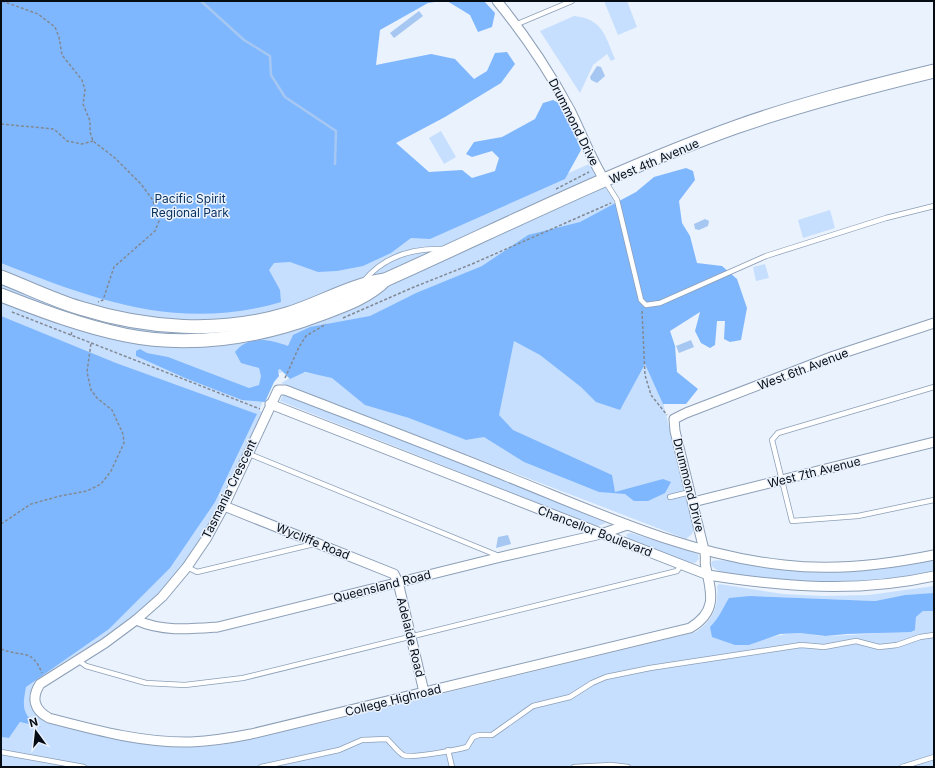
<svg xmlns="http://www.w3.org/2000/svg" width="935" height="768" font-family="Inter,sans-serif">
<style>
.green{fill:#c6dffe;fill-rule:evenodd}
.forest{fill:#7fb7ff}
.water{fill:#a5c7f2}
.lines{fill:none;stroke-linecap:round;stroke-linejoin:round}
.stream{stroke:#a5c7f2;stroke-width:2.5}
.service-casing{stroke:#8c9fb7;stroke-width:6}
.minor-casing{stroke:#8c9fb7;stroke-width:11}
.secondary-casing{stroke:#8c9fb7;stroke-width:15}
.path{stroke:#828993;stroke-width:1.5;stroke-dasharray:3 2;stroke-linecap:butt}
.service{stroke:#fff;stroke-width:4.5}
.minor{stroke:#fff;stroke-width:9}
.secondary{stroke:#fff;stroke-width:13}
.labels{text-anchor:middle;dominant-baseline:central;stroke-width:3;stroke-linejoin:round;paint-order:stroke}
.street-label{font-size:12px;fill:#060c14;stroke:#eaf2fd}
.park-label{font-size:12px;fill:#072f5b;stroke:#eaf2fd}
</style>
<rect width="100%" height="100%" fill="#eaf2fd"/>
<g class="green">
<path d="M1,1L426,236L589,164L613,198L694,529L692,534L686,539L281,383L301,372L313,374L301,366L276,374L259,410L262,412C233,474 208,545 158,594C145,608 130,621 114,632C96,644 42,671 33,688C25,705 38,716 51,724L150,745L196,747L220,745L330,721L696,632C713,621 719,606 717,586L719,584L783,594L823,596L869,595L934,586V593L930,594L905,595L875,601L750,596L724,606L720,616L710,628L749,645C766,639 781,633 800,633C809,633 818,637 827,636C856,635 886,633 915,629L916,617L923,611H934V767H1V737L9,738L20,722L39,727C29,719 22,712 24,699L1,728ZM425,424L482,437L466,440Z"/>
<polygon points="604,1 627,1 637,27 618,35"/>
<path d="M574,16C603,19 605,36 615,59L611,61L607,54L593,65L580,93L540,31Z"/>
<polygon points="441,131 456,157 444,164 429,138"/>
<polygon points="830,210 835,228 803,238 798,220"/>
<polygon points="765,264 769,278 756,281 753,267"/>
<polygon points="283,395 294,398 546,497 606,523 597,526 280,401"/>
<polygon points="631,533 698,554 699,559 695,563 688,562 629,540 626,534"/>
<path d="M934,559V571C871,586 802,586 739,575C730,573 717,573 711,565L712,561C724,557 777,569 794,570C841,573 888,569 934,559Z"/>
</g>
<g class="forest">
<path d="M1,1H442L428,3L380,30L376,65L431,54L455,59L474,79L487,71L495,53L507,52L515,64L501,83L445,117L396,143L429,172L462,170L472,178L495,171L499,158L492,151L472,157L466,154L474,142L502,137L535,119L543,103L553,100L563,105L581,150L565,179L430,239L411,238L391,253L363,266L337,271L318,272L290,262L274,263L269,270L280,290L281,302C179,332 95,300 1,263Z"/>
<polygon points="447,1 484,1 495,13 492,27 478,32 470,15"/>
<path d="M686,168L693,171L695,180L679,201L682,223L690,236L697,263L722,266L737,279L747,308L741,340L730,342L724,339L725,321H717L715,345L710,348L701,343L695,331L700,312L670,331L675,346L677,372L698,389L686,404H663L645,364L620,410L596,402L581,387L540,355L514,341L499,415L513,430L612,475L615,492L663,479L671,482L665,493L648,501H634L625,494L599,492L524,462L484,437L466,440L409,418L365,405L332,378L305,372L290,379L280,369L278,370L279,376L274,382L265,402L242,400L185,378L136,356V351L140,349L147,353L168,357L249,388L259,385L261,376L259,368L241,363L235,352C248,335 270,339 288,346L293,335L310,327L370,316L416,293L482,266L528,235L580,222L636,192L654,177Z"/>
<path d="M1,316L116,363L257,414L215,502L170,568L109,629L26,687C22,708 22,715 41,727L20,722L9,738L1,737Z"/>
<path d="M934,593V611H923L916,617L915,630L911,632L847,634L825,636L800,633L780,634L749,645H735L712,637L710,627C720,617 722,609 729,598L750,596L875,601L905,595Z"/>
</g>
<g class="water">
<polygon points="419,11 423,16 394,38 390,33"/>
<polygon points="597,66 601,67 605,76 597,83 591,80 590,77"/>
<polygon points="705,219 709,221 708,226 699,230 695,229 694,224"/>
<polygon points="691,340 694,347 679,353 676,346"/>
<polygon points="508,535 511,544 496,548 498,537"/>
</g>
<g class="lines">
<polyline class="stream" points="201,1 244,40 270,56 271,75 285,97 336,131 335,164"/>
<g class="service-casing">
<g id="service">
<polyline points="515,25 572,1"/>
<polyline points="605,181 617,200 641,300 646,305 660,303 766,256 886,218 934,206"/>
<path d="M363,282C383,257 411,248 443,249"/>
<polyline points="934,387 778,433 772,440 792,521 858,516 934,500"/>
<polyline points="249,454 499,556"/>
<polyline points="670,497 690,492"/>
<polyline points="187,567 197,572 314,544"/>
<polyline points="78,660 86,666 146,683 185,685 243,678 677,571 681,565"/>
<polyline points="448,750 452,767"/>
<polyline points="1,752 84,767"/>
<path d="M261,767L339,750L362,740L387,739C392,744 397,751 403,755C410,759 456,750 467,747L473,737L479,735H492L533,706L570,697L592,683L606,677L650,668L801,645L824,647L856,641L879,647L897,645L920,637L934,635"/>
<polyline points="574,767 611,765 628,767"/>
<polyline points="902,767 934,757"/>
</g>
</g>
<g class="minor-casing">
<g id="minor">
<path d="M497,1C525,35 549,71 570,110C582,134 591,159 605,181"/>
<path d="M934,323L834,356L686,413L674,419L675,431L704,550C707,557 704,562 706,568C712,594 717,612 690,628L251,734C231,738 211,741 191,742C142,743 95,730 49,718C34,710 31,698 40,684L105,643L136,620L162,597L187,567L206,539L224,506L278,390H285C360,419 434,447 508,477C598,513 687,555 784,565C834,571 885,565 934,555"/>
<path d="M270,404L708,575C784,587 858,593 934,576"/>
<polyline points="693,502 934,442"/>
<polyline points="224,506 394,574 398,582 424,692"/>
<path d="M136,620C162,632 191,629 218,627L501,557L601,534L627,525"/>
</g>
</g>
<g class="secondary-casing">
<g id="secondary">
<path d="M1,277C27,287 53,300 80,308C147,329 220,334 287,314C320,304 350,285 385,280C501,228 616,170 736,127C801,104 868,87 934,71"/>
<path d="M1,295C42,311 82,326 125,335C188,348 258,338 318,315C342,306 367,298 385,280"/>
</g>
</g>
<g class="path">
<polyline points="2,1 38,14 55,27 59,37 62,55 82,80 85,90 83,104 90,121 90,132 93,141 115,158 141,184 152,199 156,209 159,221 155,231 114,267 103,300 98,302"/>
<polyline points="1,124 54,129 67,141 82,144 93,141"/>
<polyline points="556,189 589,172"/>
<polyline points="642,311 645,375 651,395 667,415"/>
<polyline points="12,312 260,409"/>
<polyline points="343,318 414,287 472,264 611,203"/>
<polyline points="71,335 72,331"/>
<polyline points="285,378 299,347 306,336 326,324"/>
<polyline points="1,524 31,504 60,496 87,491 101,484 111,471 124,443 123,434 112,410 97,398 91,390 87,372 91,343"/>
<path d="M1,649C23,658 31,647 42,673"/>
</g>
<use href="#service" class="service"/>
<use href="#minor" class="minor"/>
<use href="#secondary" class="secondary"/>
</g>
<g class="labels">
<g class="street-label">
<text transform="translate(574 122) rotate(63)">Drummond Drive</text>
<text transform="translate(654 161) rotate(-23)">West 4th Avenue</text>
<text transform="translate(803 369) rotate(-21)">West 6th Avenue</text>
<text transform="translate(814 472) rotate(-14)">West 7th Avenue</text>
<text transform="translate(689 485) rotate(76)">Drummond Drive</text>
<text transform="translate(229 489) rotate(-64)">Tasmania Crescent</text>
<text transform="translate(595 531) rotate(21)">Chancellor Boulevard</text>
<text transform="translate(313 541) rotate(22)">Wycliffe Road</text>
<text transform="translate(382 586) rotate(-14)">Queensland Road</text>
<text transform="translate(411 637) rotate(76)">Adelaide Road</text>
<text transform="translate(393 700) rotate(-14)">College Highroad</text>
</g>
<g class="park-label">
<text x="190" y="198">Pacific Spirit<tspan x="190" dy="14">Regional Park</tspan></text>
</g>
</g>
<rect width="935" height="768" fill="none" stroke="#060c14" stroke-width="4"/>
<g transform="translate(36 732) rotate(345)" stroke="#eaf2fd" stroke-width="3" paint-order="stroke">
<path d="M0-3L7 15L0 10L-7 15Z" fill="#060c14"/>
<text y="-6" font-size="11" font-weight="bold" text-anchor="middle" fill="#060c14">N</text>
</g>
</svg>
